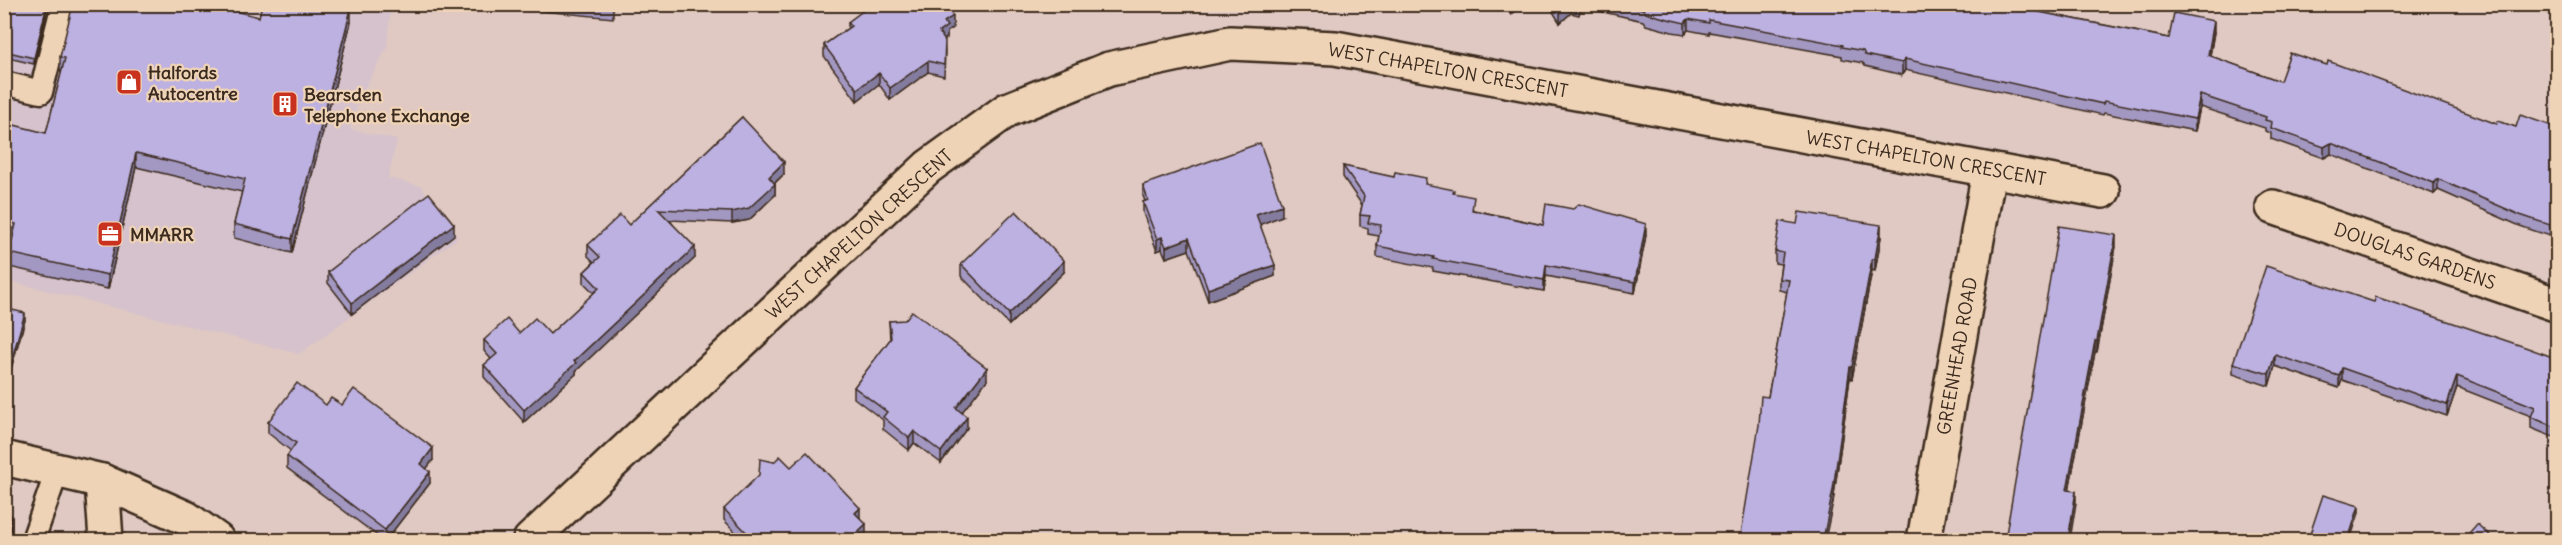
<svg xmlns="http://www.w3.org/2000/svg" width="2562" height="545" font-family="Delius,sans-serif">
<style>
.built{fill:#d6c2cc}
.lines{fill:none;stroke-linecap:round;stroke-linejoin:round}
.lane-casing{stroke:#3b2a1e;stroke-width:27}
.street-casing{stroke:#3b2a1e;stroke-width:38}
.lane{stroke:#efd3b6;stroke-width:22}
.street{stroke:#efd3b6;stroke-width:33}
.rail-casing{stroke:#3b2a1e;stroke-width:7}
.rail{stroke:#efd3b6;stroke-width:4.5;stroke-dasharray:14;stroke-linecap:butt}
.wall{fill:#a398c2;stroke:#3b2a1e;stroke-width:1.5}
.shaded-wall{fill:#847c9e;stroke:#3b2a1e;stroke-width:1.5}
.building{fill:#bdb1e2;stroke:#3b2a1e;stroke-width:1.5}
.labels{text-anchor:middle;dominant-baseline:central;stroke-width:4.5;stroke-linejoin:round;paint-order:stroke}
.street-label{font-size:18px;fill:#3b2a1e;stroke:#efd3b6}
.poi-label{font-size:18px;font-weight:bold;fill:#3b2a1e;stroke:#efd3b6;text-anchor:start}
</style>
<rect width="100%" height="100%" fill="#e0c9c3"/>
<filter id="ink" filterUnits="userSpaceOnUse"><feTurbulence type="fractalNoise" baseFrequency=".0167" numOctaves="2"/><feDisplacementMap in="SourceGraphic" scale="12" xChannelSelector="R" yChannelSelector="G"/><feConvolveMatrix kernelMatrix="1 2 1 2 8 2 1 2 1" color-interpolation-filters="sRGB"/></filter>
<g filter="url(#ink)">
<polygon class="built" points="4,5 391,5 387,48 359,99 350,129 397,140 388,178 421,186 458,238 299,354 5,280"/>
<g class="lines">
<g class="lane-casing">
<g id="lane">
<polyline points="4,83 41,92 63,4"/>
<polyline points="33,540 57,471"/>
</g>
</g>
<g class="street-casing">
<g id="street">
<polyline points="2273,207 2558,305"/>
<polyline points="4,458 102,481 186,518 217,540"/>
<polyline points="102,481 106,540"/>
<polyline points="530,540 928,167 1007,110 1109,69 1230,43 1335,48 2103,191"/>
<polyline points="1924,540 1989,171"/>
</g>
</g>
<use href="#lane" class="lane"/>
<use href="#street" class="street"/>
<g class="rail-casing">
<polyline id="rail" points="2530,4 2558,13"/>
</g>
<use href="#rail" class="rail"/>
</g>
<g class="wall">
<polygon points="4,4 46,16 34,64 4,57"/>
<polygon points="492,4 613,4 613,18 492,6"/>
<polygon points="1505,4 2000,4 2169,38 2214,32 2210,56 2280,81 2497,124 2516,127 2558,128 2558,233 2554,232 2550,236 2520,226 2438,190 2434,194 2331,154 2324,158 2271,139 2271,133 2265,131 2265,128 2200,107 2195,131 2104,113 2103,115 1905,70 1902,75 1865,66 1863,63 1842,59 1842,56 1709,32 1709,34 1688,30 1685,34 1672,32 1646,25 1643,21 1581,7 1579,15 1571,13 1560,23 1552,10 1522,5 1511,15"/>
<polygon points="77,9 351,22 292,253 234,238 234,224 242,192 136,167 108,289 9,267 9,253 13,237 4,235 4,141 6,142 46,133 62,71 60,71 60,57"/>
<polygon points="848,22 953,28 947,32 947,38 944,39 945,52 944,76 928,72 890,100 879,84 857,101 824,56 824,45 848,28"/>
<polygon points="742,117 784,174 775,183 775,195 749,220 732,223 670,220 695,258 576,371 576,374 524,422 484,377 484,365 491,359 484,351 484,340 519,333 550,334 594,293 584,283 584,272 594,262 588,256 588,245 629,225"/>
<polygon points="1343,166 1426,185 1454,193 1474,210 1543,225 1646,235 1635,293 1546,276 1544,291 1433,271 1433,268 1377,257 1377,246 1379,236 1368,234 1368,228 1360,226 1360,215 1362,205 1343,177"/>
<polygon points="1143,185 1282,216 1260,224 1275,276 1208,301 1189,250 1166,258 1162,249 1157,251 1143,213 1143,202 1145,201 1143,196"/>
<polygon points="1797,224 1881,237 1875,271 1872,270 1852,379 1850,378 1833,502 1768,397 1787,292 1779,290 1779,279 1781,264 1775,263 1775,251"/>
<polygon points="454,235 352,314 328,283 328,272"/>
<polygon points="2116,246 2097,352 2095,352 2069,490 2076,503 2005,540"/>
<polygon points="961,264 1064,272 1009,325 961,276"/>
<polygon points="2374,302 2558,359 2558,439 2531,428 2531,416 2457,387 2447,416 2342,380 2339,388 2275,366 2269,386 2233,374 2233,363"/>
<polygon points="4,308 25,320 8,379 4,377"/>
<polygon points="889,321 987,380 961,412 967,428 941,463 914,443 909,450 883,429 883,420 854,398 854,387 890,340"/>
<polygon points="326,405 342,405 433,460 426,469 430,483 386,540 383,540 287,468 287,456 291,451 268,433 268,422"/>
<polygon points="724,509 860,518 866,536 860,540 743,540 724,520"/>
</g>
<g class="shaded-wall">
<polygon points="1511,4 1522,4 1522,5 1511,15"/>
<polygon points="1568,4 1571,4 1571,13 1560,23 1560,11"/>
<polygon points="46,9 46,16 34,64 34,58"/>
<polygon points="351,9 351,22 292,253 292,239"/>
<polygon points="953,16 953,28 947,32 947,38 939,43 939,32 944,22"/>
<polygon points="1688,19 1688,30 1685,34 1685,23"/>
<polygon points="2214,21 2214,32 2208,66 2208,55"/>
<polygon points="1905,59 1905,70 1902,75 1902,63"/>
<polygon points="928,61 928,72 890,100 890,88"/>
<polygon points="879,73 879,84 857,101 857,89"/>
<polygon points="2200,95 2200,107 2195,131 2195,119"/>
<polygon points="2331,143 2331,154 2324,158 2324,147"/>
<polygon points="136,153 136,167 108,289 108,275"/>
<polygon points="784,162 784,174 769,188 769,177"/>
<polygon points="2438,179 2438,190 2434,194 2434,183"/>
<polygon points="775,184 775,195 749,220 732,223 732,212"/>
<polygon points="1282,205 1282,216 1256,226 1256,214"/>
<polygon points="2554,221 2554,232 2550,236 2550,225"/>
<polygon points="454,224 454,235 352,314 352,303"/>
<polygon points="1646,224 1646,235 1635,293 1635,282"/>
<polygon points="1881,225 1881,237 1875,271 1875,259"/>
<polygon points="2116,235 2116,246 2097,352 2097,341"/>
<polygon points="1162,237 1162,249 1157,251 1157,239"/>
<polygon points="1189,238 1189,250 1166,258 1166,247"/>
<polygon points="695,247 695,258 576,371 576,374 524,422 524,410 574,361"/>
<polygon points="1872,259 1872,270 1852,379 1852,367"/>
<polygon points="1064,261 1064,272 1009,325 1009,314"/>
<polygon points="1275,265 1275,276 1208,301 1208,289"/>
<polygon points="1546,265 1546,276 1544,291 1544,280"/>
<polygon points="25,313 25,320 8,379 8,372"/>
<polygon points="2095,341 2095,352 2067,501 2067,490"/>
<polygon points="2275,355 2275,366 2269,386 2269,374"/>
<polygon points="1850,367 1850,378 1833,502 1825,540 1823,540"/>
<polygon points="987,368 987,380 956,420 956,408"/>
<polygon points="2342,368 2342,380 2339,388 2339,376"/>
<polygon points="2457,376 2457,387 2447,416 2447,405"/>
<polygon points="967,417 967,428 941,463 941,452"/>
<polygon points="914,431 914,443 909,450 909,438"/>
<polygon points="433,448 433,460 421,476 421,464"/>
<polygon points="430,472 430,483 386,540 385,540 385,530"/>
<polygon points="2076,491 2076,503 2070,540 2068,540"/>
<polygon points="2359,506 2359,513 2350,540 2348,540"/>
<polygon points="860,508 860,520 855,513"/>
<polygon points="11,515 11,530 8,540 4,540"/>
<polygon points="866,524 866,536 860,540 849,540"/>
</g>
<g class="building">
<polygon points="4,4 25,4 46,9 34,58 4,51"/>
<polygon points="78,4 207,4 259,17 262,4 334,4 351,9 292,239 234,224 245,179 136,153 108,275 9,253 16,224 4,221 4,141 6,142 10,124 46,133 65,58 60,57 72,8 77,9"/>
<polygon points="593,4 613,4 613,6"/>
<polygon points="872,4 944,4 953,16 944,22 947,26 939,32 945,41 944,65 928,61 890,88 879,73 857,89 824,45 851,26 848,22"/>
<polygon points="1556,4 1568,4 1560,11"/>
<polygon points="1621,4 1999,4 2169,38 2174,13 2214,21 2208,55 2280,81 2290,53 2327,65 2328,61 2497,124 2498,121 2516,127 2520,115 2558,128 2558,222 2554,221 2550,225 2520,215 2438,179 2434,183 2331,143 2324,147 2271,128 2272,122 2265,120 2266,117 2200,95 2195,119 2104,101 2103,104 1905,59 1902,63 1865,55 1863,51 1842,47 1843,45 1709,20 1709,23 1688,19 1685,23 1672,20 1646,13 1643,9"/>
<polygon points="742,117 784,162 769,177 775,184 749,208 732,212 658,209 695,247 574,361 576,363 524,410 484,365 497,354 484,340 507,319 519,333 535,318 550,334 599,288 584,272 600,257 588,245 620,215 629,225"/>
<polygon points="1260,143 1282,205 1256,214 1275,265 1208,289 1189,238 1166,247 1162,237 1157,239 1143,202 1148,200 1143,185"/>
<polygon points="1343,166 1394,177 1395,172 1426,178 1425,184 1454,190 1453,193 1474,197 1472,210 1543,225 1546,204 1573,209 1579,204 1646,224 1635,282 1546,265 1544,280 1433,259 1434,257 1377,246 1381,225 1368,223 1370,216 1360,215 1364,196"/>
<polygon points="429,193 454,224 352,303 328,272"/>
<polygon points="1016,211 1064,261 1009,314 961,264"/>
<polygon points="1799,212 1881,225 1875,259 1872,259 1852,367 1850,367 1833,490 1823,540 1740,540 1759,425 1761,396 1768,397 1789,280 1779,279 1783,253 1775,251 1780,221 1797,224"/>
<polygon points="2059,226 2116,235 2097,341 2095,341 2067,490 2076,491 2068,540 2005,540"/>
<polygon points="2266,266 2374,302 2376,297 2525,347 2558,359 2558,428 2531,417 2535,407 2457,376 2447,405 2342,368 2339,376 2275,355 2269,374 2233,363"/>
<polygon points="4,308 25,313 8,372 4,371"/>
<polygon points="912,311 987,368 956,408 967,417 941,452 914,431 909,438 883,417 887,412 854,387 891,338 889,321 905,320"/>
<polygon points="297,383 326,405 331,398 342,405 354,389 433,448 421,464 430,472 385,530 287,456 296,443 268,422"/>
<polygon points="807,452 860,508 855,513 866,524 849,540 834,540 830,536 825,540 754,540 724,509 759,475 760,459 774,462 780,456 791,467"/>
<polygon points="2323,495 2359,506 2348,540 2308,540"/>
<polygon points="4,513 11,515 4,540"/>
<polygon points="2477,524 2495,540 2463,540"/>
</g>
</g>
<defs>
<g id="shop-square" transform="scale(1.35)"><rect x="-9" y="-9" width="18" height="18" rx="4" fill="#c8321e" stroke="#efd3b6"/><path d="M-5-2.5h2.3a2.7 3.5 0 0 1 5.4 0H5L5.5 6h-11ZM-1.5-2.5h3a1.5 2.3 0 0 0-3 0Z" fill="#fff"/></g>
<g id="building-square" transform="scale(1.35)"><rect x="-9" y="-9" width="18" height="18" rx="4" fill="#c8321e" stroke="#efd3b6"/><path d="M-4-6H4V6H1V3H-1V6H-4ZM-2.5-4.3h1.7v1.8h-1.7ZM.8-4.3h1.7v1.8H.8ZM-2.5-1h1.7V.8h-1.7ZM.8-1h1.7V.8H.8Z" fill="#fff"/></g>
<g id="office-square" transform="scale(1.35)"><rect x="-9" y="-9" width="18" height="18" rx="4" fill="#c8321e" stroke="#efd3b6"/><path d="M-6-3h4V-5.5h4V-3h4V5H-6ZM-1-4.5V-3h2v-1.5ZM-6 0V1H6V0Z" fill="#fff"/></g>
</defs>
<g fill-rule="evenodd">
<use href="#shop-square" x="129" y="82"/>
<use href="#building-square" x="285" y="104"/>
<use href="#office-square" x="110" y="234"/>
</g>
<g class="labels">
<g class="street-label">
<text transform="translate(1448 70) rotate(10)">WEST CHAPELTON CRESCENT</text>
<text transform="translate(1926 158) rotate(10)">WEST CHAPELTON CRESCENT</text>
<text transform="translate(859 234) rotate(-42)">WEST CHAPELTON CRESCENT</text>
<text transform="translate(2415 256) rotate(19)">DOUGLAS GARDENS</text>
<text transform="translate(1957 356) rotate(-80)">GREENHEAD ROAD</text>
</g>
<g class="poi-label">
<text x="148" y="72">Halfords<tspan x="148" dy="21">Autocentre</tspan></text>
<text x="304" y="94">Bearsden<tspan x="304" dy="21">Telephone Exchange</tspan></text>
<text x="130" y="234">MMARR</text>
</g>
</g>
<rect width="2562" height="545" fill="none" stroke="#efd3b6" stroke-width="24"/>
<rect x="12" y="12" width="2538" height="521" fill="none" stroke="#3b2a1e" stroke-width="2" filter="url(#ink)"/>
</svg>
